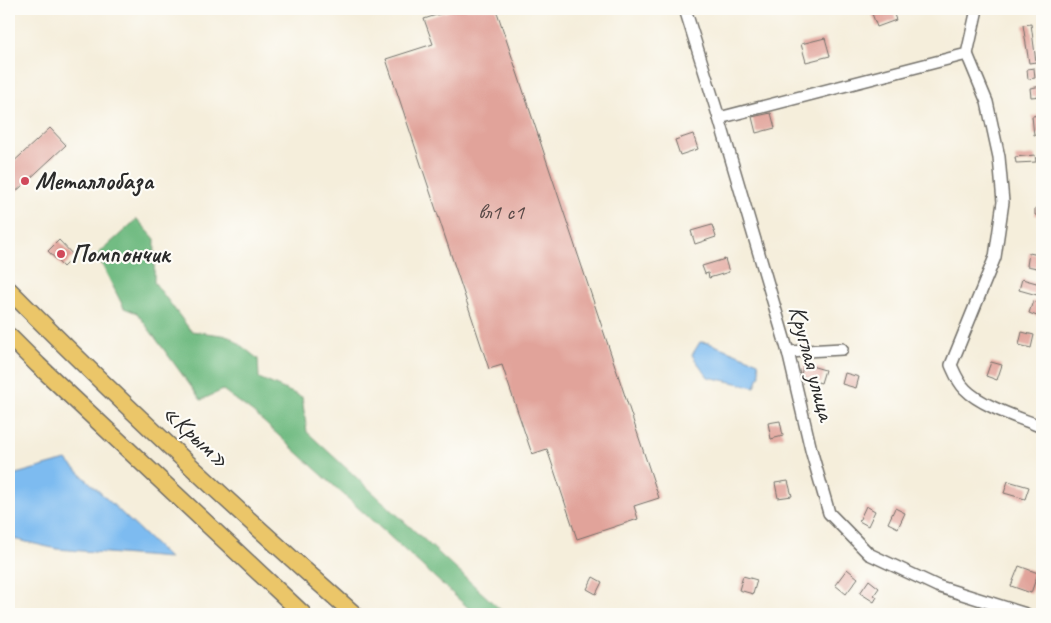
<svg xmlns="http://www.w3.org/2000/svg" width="1051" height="623" font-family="Caveat,sans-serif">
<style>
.forest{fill:#72bc83;stroke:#4e7457}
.water{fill:#7dbbf0;stroke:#54738e}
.building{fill:#e1a39a}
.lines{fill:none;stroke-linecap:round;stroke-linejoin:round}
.minor-casing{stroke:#726f69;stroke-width:14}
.highway-casing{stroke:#726f69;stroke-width:19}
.minor{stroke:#fff;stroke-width:11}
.highway{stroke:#ebc669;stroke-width:16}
.poi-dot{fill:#d1495b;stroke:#fdfcf7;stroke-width:2}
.labels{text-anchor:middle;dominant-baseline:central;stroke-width:4.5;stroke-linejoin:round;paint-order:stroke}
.number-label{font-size:22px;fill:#584947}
.poi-label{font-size:25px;font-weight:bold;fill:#2b2b2b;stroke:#fdfcf7;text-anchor:start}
.street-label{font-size:25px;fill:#2b2b2b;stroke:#fdfcf7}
</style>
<rect width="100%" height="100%" fill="#fdfcf7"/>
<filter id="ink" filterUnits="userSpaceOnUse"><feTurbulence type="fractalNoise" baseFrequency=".02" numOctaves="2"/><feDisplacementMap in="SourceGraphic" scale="10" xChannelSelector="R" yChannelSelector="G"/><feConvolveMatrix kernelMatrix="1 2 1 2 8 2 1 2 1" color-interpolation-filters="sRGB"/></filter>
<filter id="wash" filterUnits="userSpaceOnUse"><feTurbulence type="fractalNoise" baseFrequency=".0096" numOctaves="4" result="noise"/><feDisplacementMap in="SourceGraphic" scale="20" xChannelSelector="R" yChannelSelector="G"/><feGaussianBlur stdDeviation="1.12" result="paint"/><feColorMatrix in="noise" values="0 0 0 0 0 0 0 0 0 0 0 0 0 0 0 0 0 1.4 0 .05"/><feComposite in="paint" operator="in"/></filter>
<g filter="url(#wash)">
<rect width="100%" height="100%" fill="#f5eedb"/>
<polygon class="forest" points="137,219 155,239 154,282 191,331 229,336 258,359 259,378 302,397 307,432 505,614 475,614 255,414 223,390 201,400 137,313 124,308 97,255"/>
<g class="water">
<polygon points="700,342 709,343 758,362 760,374 755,387 708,377 692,355"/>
<polygon points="66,460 169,558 57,549 9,538 9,476"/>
</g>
<g id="blocks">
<g class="building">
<polygon points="455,9 496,9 659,498 634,506 638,519 577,539 547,449 532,454 502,365 489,369 386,59 433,44 424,19"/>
<polygon points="877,9 892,9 896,20 877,27 871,11"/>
<polygon points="1031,24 1036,62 1029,63 1023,25"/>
<polygon points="825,38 830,56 806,62 801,44"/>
<polygon points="1034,68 1035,78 1028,79 1027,69"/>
<polygon points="1042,86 1042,96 1031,97 1030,88"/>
<polygon points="771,113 775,128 756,133 752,117"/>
<polygon points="1041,115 1042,133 1034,135 1032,116"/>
<polygon points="50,128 66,145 9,198 9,166"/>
<polygon points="693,134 698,149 680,155 675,140"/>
<polygon points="1035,155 1036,162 1016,163 1015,157"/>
<polygon points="1035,208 1042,208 1042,216 1035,215"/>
<polygon points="712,225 716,237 695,244 691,231"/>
<polygon points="59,240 74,256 63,267 48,251"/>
<polygon points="1029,253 1039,255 1037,268 1027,266"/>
<polygon points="725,259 729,272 709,278 708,273 705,274 702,266"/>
<polygon points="1022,279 1040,284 1037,295 1019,290"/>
<polygon points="1033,301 1042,304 1042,318 1029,313"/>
<polygon points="1022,332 1034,335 1031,348 1019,345"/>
<polygon points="991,362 1002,365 997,380 986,376"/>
<polygon points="804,364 825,370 821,383 800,377"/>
<polygon points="845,373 859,377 856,388 842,384"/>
<polygon points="780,421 783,436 771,439 768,423"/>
<polygon points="788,481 792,496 778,498 775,483"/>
<polygon points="1008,481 1029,487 1025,499 1004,493"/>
<polygon points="866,506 875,511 868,526 859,521"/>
<polygon points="895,508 905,513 898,528 888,523"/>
<polygon points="1019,566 1038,573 1031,593 1011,586"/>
<polygon points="847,569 858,578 846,594 835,585"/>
<polygon points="743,576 757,580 753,594 739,590"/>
<polygon points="593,577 602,582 596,594 587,589"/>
<polygon points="869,580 879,588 874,595 877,597 874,602 860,593"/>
</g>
</g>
</g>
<g filter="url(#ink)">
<use href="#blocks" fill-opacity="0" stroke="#726f69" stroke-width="1"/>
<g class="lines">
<g class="minor-casing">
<g id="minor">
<polyline points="685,9 719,118 788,352 811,450 829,513 869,554 937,586 1026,614"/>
<path d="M967,54L987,102L999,157L1003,202L995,257L951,365C955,374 958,382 965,389C981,406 1020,418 1042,427"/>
<polyline points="719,118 967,54 977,9"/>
<polyline points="788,352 842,349"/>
</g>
</g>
<g class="highway-casing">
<g id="highway">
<path d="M9,290C120,402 236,510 354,614"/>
<polyline points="9,336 38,365 303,614"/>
</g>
</g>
<use href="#minor" class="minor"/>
<use href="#highway" class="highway"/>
</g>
</g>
<g class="poi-dot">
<circle cx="25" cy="181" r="5"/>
<circle cx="61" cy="254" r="5"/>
</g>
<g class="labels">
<g class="number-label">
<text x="501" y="212">вл1 с1</text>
</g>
<g class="poi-label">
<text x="35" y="181">Металлобаза</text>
<text x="71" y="254">Помпончик</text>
</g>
<g class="street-label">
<text transform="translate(812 363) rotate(75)">Круглая улица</text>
<text transform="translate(196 436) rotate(43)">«Крым»</text>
</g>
</g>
<rect width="1051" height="623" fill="none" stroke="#fdfcf7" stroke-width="30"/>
</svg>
